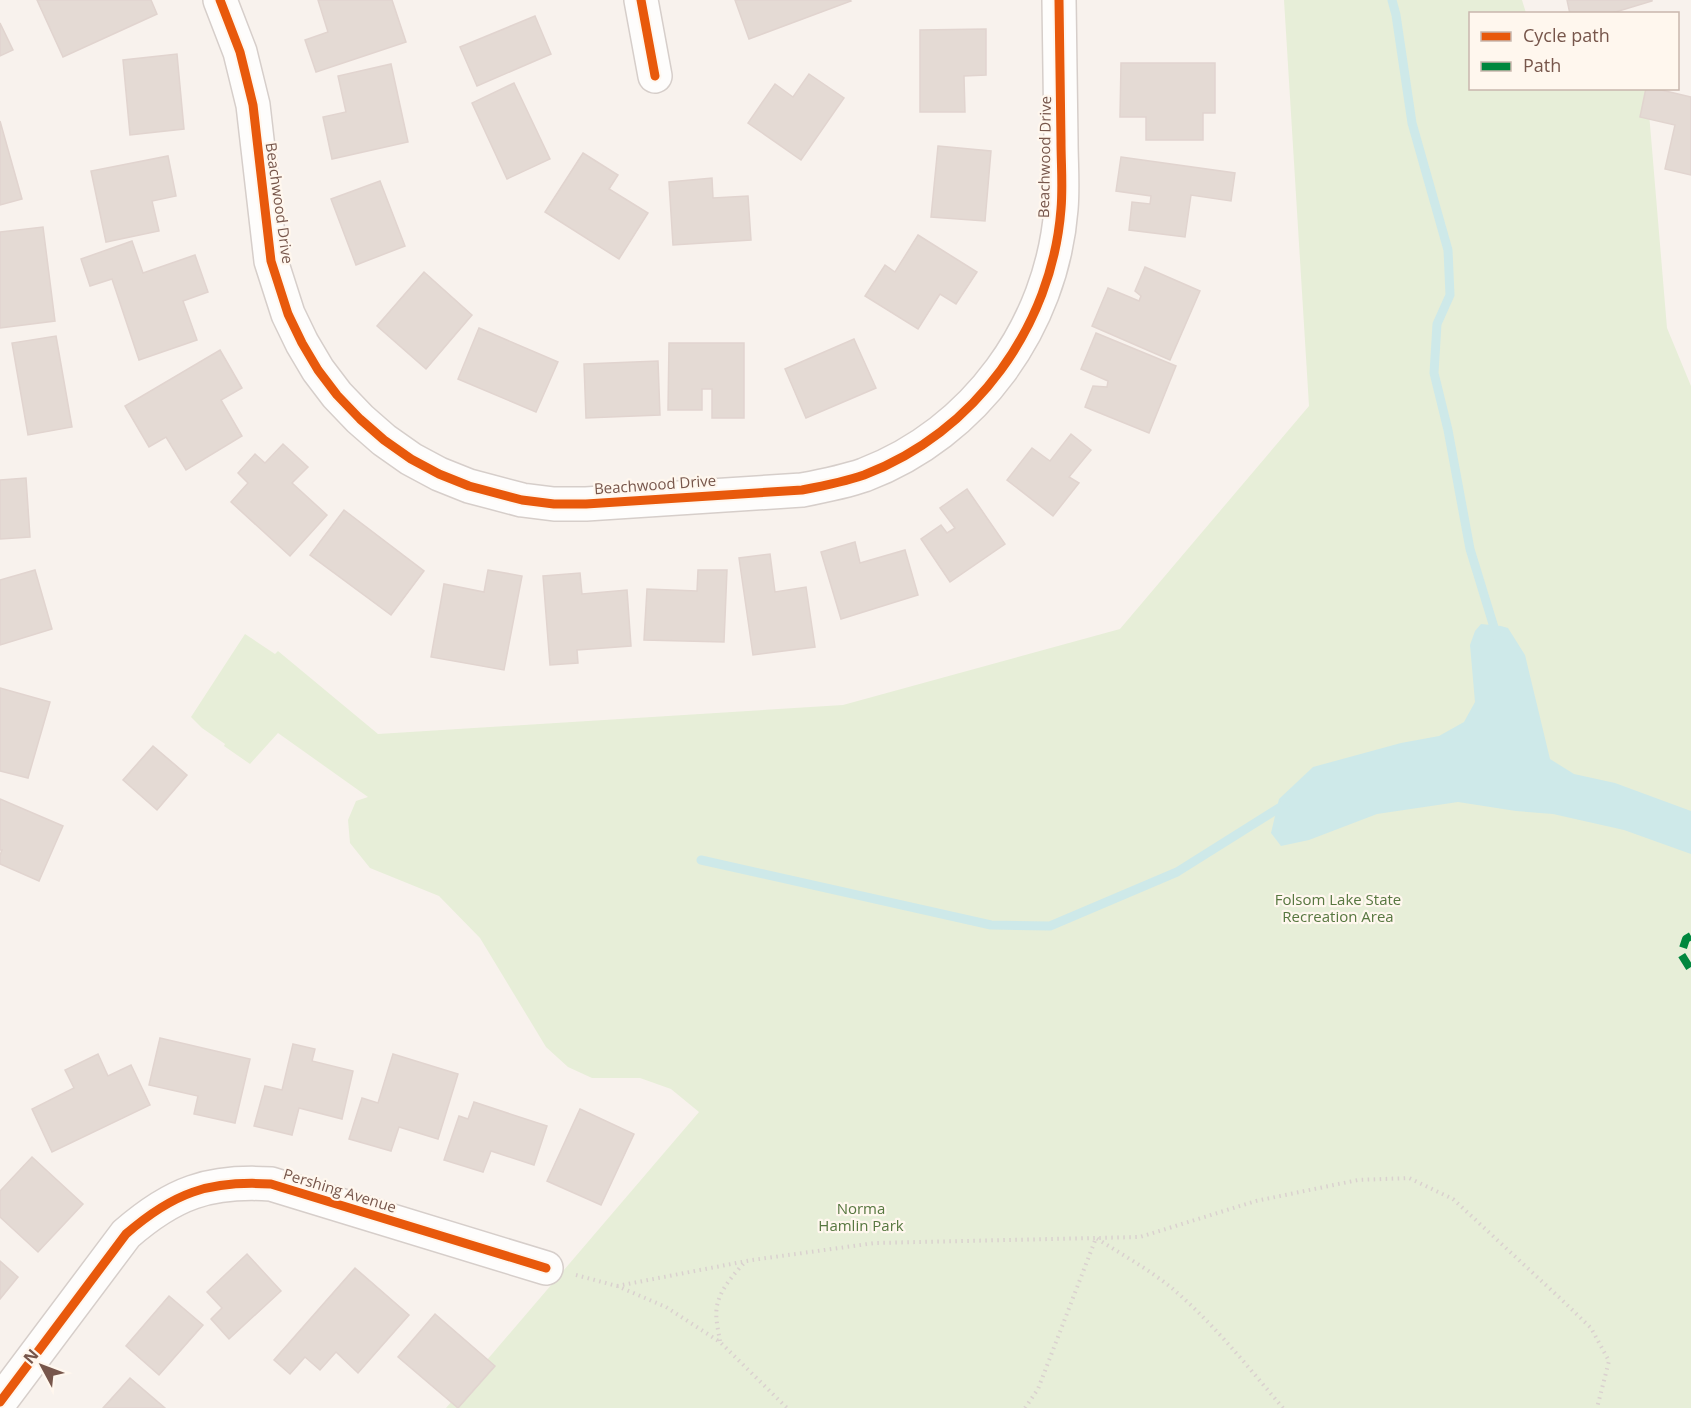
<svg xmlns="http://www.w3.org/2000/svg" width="1691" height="1408" font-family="'Open Sans',sans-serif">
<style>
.green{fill:#e7eed8}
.water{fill:#cee9e9}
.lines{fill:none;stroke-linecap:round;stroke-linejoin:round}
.stream{stroke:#cee9e9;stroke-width:9}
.building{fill:#e4dad4;stroke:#e1d4cf;stroke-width:1.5}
.minor-casing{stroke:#d6ceca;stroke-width:36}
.path{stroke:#dad1cf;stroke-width:4;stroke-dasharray:1.5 4.5;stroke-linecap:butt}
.minor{stroke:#fefdfc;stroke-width:33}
.quiet{stroke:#00873e;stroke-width:8;stroke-dasharray:15 8;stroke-linecap:butt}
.cycleway-casing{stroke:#fff7ee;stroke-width:13}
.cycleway{stroke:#e8590c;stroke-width:9}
.labels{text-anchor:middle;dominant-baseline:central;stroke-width:4.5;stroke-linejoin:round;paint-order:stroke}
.street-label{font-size:15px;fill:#77564b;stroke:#fff7ee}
.park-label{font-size:15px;fill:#577740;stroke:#fff7ee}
</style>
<rect width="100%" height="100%" fill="#f8f2ed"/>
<polygon class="green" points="1284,0 1522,0 1526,13 1528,13 1470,14 1470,88 1647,89 1667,328 1691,386 1691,1408 446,1408 699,1112 671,1089 640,1078 592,1078 568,1067 546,1047 480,938 439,896 370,868 350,843 348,820 356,801 368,797 278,733 250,764 224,746 225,744 202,728 191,717 245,634 275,654 278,651 378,734 843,705 1120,629 1309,406"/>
<polygon class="water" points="1481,624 1501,626 1508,628 1525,655 1550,759 1574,774 1615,783 1691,811 1691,854 1624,830 1553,814 1516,811 1458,802 1377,814 1309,840 1281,846 1271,833 1279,799 1313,767 1401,743 1439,736 1464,722 1475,702 1470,645 1475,631"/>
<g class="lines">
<g class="stream">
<polyline points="1392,0 1396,15 1412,123 1448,250 1450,295 1437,324 1434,373 1448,430 1470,549 1497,637"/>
<polyline points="701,860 991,925 1050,926 1177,872 1287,803"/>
</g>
</g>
<g class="building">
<polygon points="37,0 151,0 157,14 63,57"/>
<polygon points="318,0 392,0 406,42 316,72 305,40 328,32"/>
<polygon points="735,0 850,0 851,1 749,39"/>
<polygon points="1567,0 1652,0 1652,1 1609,14 1570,14"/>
<polygon points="535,16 551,54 477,86 460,47"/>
<polygon points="0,23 13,50 0,56"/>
<polygon points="986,29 986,75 964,76 965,112 920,112 920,30"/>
<polygon points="177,54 184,129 130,135 123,60"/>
<polygon points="1121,63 1215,63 1215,113 1203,113 1203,140 1146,140 1146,117 1120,117"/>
<polygon points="391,64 408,142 332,159 323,117 346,112 338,76"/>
<polygon points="809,74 844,98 801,160 748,123 775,84 793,97"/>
<polygon points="514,83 550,159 507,179 472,103"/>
<polygon points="1646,88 1653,88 1691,97 1691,175 1665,169 1675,125 1640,117"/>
<polygon points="0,121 22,199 0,205"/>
<polygon points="938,146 991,151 985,221 931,217"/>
<polygon points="583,153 618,175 609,189 648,213 619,259 545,212"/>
<polygon points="168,156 176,196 152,201 159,231 106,242 91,171"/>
<polygon points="1121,157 1235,173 1231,201 1191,195 1185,237 1129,230 1132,202 1150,204 1151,196 1116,191"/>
<polygon points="712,178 713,198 748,196 751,240 673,245 669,182"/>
<polygon points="380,181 405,246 356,265 331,199"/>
<polygon points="43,227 55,321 0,328 0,232"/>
<polygon points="918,235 977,272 956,304 940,294 918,329 865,296 885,265 895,272"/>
<polygon points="132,241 143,273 195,255 208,292 183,301 197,340 139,360 112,279 90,286 81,259"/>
<polygon points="1145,267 1200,291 1170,360 1092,326 1108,288 1139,301 1141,296 1135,291"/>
<polygon points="424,272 472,315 426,369 377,326"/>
<polygon points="479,328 558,362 536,412 458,379"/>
<polygon points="1096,333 1176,366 1149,433 1085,407 1093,386 1107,387 1108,381 1081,369"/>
<polygon points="56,336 72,427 28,435 12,343"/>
<polygon points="854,339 876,388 806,418 785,369"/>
<polygon points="669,343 744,343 744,418 712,418 712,389 702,389 702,410 668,410"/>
<polygon points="220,350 242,388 221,400 242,436 186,470 166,437 149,447 125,406"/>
<polygon points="658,361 660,415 586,418 584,364"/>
<polygon points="1071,434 1091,450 1069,477 1079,483 1053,516 1007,480 1032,448 1050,461"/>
<polygon points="283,444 308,467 292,483 327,515 290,556 231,502 248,483 238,473 255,454 265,463"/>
<polygon points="26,478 30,537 0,539 0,480"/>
<polygon points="967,489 1005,544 950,582 921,539 941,525 947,533 955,528 940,508"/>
<polygon points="344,510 424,571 391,615 310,555"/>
<polygon points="855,542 860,563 905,550 918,595 841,619 821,552"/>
<polygon points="770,554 775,592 806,587 815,647 753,655 739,558"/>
<polygon points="35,570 52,629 0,645 0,580"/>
<polygon points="488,570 522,576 504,670 431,657 444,584 484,592"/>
<polygon points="698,570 727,570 724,642 644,640 647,589 697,591"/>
<polygon points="580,573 582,594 627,590 631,646 577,650 578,663 550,665 543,576"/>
<polygon points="0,688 50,702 28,778 0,771"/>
<polygon points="153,746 187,775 157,810 123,780"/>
<polygon points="0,799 63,826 39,881 0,864 0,855 2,850 0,850"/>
<polygon points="160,1038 250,1059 235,1123 194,1114 198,1096 149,1085"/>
<polygon points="293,1044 315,1049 312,1061 353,1071 342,1119 299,1108 292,1135 254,1126 265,1086 282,1090"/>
<polygon points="98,1054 108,1076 131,1065 150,1105 52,1152 32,1109 74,1088 65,1070"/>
<polygon points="393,1054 458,1074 438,1139 399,1127 391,1151 349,1139 362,1098 378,1103"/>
<polygon points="474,1102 547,1126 534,1165 491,1151 483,1172 444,1160 459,1116 468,1119"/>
<polygon points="580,1109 634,1134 601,1205 547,1181"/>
<polygon points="32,1157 83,1204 38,1252 0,1217 0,1191"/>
<polygon points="247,1254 281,1291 229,1339 211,1319 222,1308 207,1292"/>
<polygon points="0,1261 18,1277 0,1299"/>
<polygon points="355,1268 409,1315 358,1373 336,1352 320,1370 305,1357 290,1374 274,1360"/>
<polygon points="169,1296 203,1325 159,1375 126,1346"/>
<polygon points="435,1314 495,1366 458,1408 398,1357"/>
<polygon points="130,1378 165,1408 103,1408"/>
</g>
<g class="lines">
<g class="minor-casing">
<g id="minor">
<path d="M220,0L240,52L253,105L271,261L288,314L302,343L318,370L337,395L360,419L384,440L411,459L439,474L469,486L522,500L554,504H586L802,490C823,486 844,482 864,475C975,433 1052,326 1061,209C1063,186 1061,163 1061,141C1060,94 1060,47 1059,0"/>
<polyline points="641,0 655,76"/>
<path d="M0,1402L126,1234C173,1193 209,1180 271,1184L546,1268"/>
</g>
</g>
<g class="path">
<polyline points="576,1275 617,1286 666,1307 720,1342 787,1408"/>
<polyline points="617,1286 752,1260 875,1243 1140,1237 1256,1201 1358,1180 1409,1178 1453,1199 1562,1300 1591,1328 1609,1361 1597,1408"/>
<path d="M720,1341C718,1329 714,1314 718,1302C722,1287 735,1273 745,1262"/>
<path d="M1025,1408L1038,1389L1096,1238C1121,1254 1150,1270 1173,1289C1214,1324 1248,1367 1283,1408"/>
</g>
<use href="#minor" class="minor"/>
<polyline class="quiet" points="1691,936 1686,939 1681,954 1691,970"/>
<g class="cycleway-casing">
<g id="cycleway">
<path d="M220,0L240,52L253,105L271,261L288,314L302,343L318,370L337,395L360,419L384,440L411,459L439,474L469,486L522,500L554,504H586L802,490C823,486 844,482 864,475C975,433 1052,326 1061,209C1063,186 1061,163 1061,141C1060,94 1060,47 1059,0"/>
<polyline points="641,0 655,76"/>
<path d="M0,1402L126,1234C173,1193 209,1180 271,1184L546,1268"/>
</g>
</g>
<use href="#cycleway" class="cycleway"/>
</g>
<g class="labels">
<g class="street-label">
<text transform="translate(1044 157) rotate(-89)">Beachwood Drive</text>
<text transform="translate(280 203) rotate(82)">Beachwood Drive</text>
<text transform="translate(655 484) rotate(-4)">Beachwood Drive</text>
<text transform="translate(340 1190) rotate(17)">Pershing Avenue</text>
</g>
<g class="park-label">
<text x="1338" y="899">Folsom Lake State<tspan x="1338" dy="17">Recreation Area</tspan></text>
<text x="861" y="1208">Norma<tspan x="861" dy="17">Hamlin Park</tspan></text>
</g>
</g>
<rect x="1469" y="12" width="210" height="78" fill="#fff7ee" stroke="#c9b7ad" stroke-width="1.5"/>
<rect x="1481" y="32" width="30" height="9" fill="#e8590c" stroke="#c9b7ad" stroke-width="1.5"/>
<text x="1523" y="42" font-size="18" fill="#77564b">Cycle path</text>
<rect x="1481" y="62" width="30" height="9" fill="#00873e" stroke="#c9b7ad" stroke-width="1.5"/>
<text x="1523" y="72" font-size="18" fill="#77564b">Path</text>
<g transform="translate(42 1366) rotate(311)" stroke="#fff7ee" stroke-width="4.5" paint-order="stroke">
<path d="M0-4.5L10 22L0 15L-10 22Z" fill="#77564b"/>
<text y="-9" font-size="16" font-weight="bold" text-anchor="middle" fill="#77564b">N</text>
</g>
</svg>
